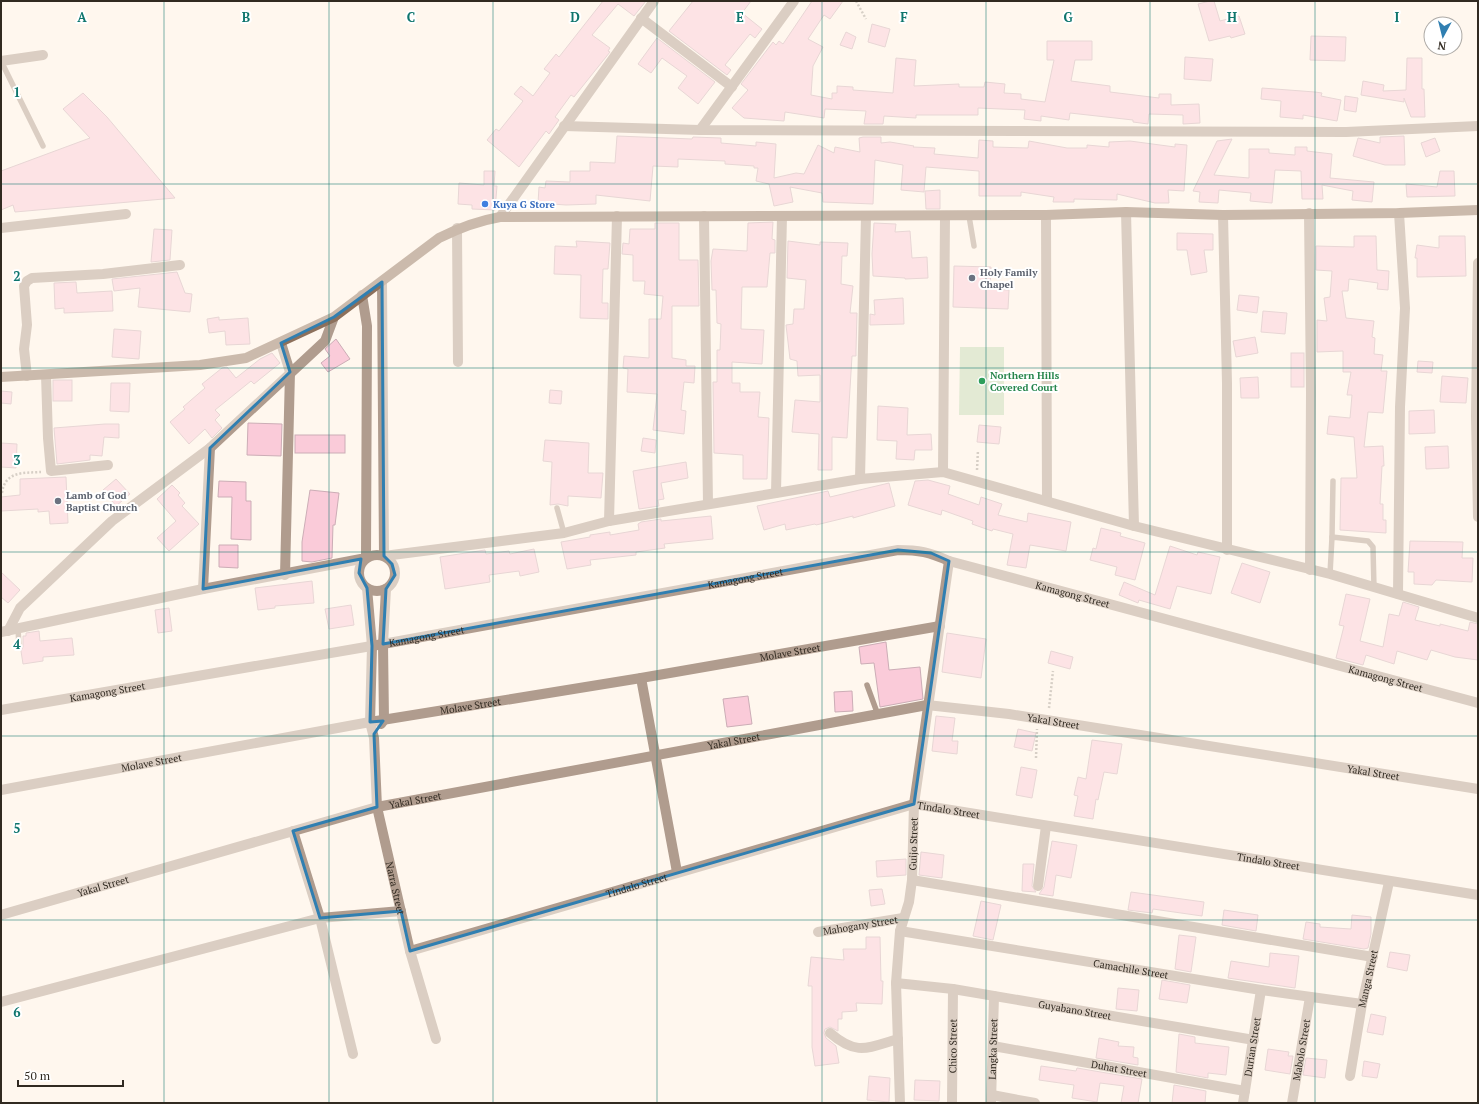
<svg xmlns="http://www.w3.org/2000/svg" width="1479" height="1104" font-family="'PT Serif',serif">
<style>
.green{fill:#c1dab3}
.building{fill:#facbd9;stroke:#ccadb6}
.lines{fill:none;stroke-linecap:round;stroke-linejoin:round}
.path{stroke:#a69e95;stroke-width:2.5;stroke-dasharray:2 2;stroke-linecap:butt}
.lane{stroke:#b09c8e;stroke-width:5.5}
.street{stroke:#b09c8e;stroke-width:10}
.secondary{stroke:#8d705b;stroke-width:10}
.marked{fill:none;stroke:#307fb1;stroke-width:3;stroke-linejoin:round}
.grid{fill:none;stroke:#0f766e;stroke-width:1;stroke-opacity:0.55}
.shop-dot{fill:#3f7fe0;stroke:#fff;stroke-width:1.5}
.worship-dot{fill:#6b7280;stroke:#fff;stroke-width:1.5}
.leisure-dot{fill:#2e9e5b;stroke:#fff;stroke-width:1.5}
.labels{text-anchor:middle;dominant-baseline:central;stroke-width:4;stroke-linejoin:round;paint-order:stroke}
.shop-label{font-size:10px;font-weight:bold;fill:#366cbe;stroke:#fff;text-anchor:start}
.worship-label{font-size:10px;font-weight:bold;fill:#5b616d;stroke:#fff;text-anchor:start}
.leisure-label{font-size:10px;font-weight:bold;fill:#27864d;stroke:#fff;text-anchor:start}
.street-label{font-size:10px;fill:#312a21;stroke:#fff}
.grid-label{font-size:13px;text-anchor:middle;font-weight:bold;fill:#0f766e;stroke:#fff;stroke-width:4;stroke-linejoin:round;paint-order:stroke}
</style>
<rect width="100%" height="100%" fill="#fff7ee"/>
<polygon class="green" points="960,347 1004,347 1004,415 959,415"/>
<g class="building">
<polygon points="603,1 646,1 634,16 618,4 592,35 610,48 608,51 610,52 574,97 571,95 555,117 559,120 549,134 546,131 519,167 487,140 496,129 499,131 523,101 514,94 521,86 533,96 550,73 544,69 556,54 559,57"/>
<polygon points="693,1 751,1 742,13 762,29 755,38 750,34 725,65 731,70 727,75 669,31"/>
<polygon points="812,1 843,1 830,19 824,15 808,39 823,47 813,66 811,95 832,99 832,93 837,93 837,86 853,87 853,90 893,93 896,58 916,60 914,86 959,84 959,87 984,87 985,82 1005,84 1004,93 1021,94 1021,99 1045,102 1054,60 1047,60 1047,41 1092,41 1092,60 1075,60 1071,81 1110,86 1110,92 1159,98 1159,94 1171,94 1171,105 1199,104 1200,123 1183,124 1183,115 1149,114 1148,124 1133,122 1133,120 1070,113 1069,120 1041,116 1041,121 1024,119 1025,110 978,108 978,115 916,115 916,118 884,116 883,124 864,124 866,111 825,109 824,118 785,112 784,121 744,118 732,108 748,90 741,84 773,42 776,45 779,41 783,44"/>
<polygon points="1210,1 1214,1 1220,21 1239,16 1245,34 1231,38 1230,36 1209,41 1198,4"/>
<polygon points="872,24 890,29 885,47 868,42"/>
<polygon points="846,32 856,37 852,49 840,45"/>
<polygon points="1311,36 1346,37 1345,61 1310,60"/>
<polygon points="657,38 715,82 698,104 678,88 687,76 662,58 651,73 638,64"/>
<polygon points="1185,57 1213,59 1211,81 1184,79"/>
<polygon points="1407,58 1422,58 1422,89 1424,89 1425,117 1411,117 1404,98 1404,102 1361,95 1363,81 1384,85 1383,91 1406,90"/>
<polygon points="1262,88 1315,92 1322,93 1321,96 1341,100 1337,121 1303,115 1303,119 1280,117 1281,101 1261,99"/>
<polygon points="83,93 107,117 175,198 15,212 13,205 1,210 1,171 90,138 63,109"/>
<polygon points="1345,96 1358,98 1356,112 1344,110"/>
<polygon points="617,136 692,139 693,137 721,138 721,143 756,146 756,142 776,144 774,178 796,173 804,174 818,145 834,153 835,147 860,152 859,138 863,137 881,137 881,143 890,142 914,146 913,147 935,148 934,154 978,158 979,140 993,141 993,147 1028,148 1029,141 1067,148 1087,148 1087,145 1109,147 1109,142 1130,141 1175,147 1175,144 1187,145 1184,191 1168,190 1169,203 1155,203 1117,194 1117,200 1074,199 1074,202 1053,202 1054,197 1021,192 1021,196 979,196 979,171 926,167 924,192 901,190 903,165 875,160 873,204 823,202 822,193 790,187 793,202 774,206 769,184 756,181 758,168 754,168 754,166 725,164 725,161 678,159 678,167 653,166 650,201 596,195 596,204 566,205 538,203 539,187 545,188 546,181 570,182 570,171 590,171 590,162 615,163"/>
<polygon points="1404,136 1405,165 1385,165 1353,156 1358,138 1380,143 1380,137"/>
<polygon points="1435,138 1440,151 1426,157 1421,143"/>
<polygon points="1232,139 1214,175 1249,178 1249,149 1269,149 1269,153 1295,155 1295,147 1307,147 1307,151 1332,154 1330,178 1374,182 1372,202 1352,200 1353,191 1322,185 1323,199 1302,199 1301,171 1275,170 1272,203 1250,201 1251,193 1219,190 1218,203 1199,202 1200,192 1193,191 1217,141"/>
<polygon points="484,171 495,171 494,186 497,186 495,210 472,209 472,205 458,204 459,183 484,185"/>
<polygon points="1440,171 1454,171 1455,196 1407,197 1406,184 1437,187"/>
<polygon points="940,190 940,209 926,209 925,191"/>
<polygon points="773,222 772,239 775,240 775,253 770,253 767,287 742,287 741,329 764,330 762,364 732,362 732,383 740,383 740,392 760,392 758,417 769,418 767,479 743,479 743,455 714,453 713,382 717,382 717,350 720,350 721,324 717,323 716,290 712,290 711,261 713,249 747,251 748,223"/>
<polygon points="655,223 679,223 679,260 698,260 699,306 672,306 672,358 686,360 686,366 695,366 694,383 684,382 681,410 686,411 684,434 653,430 657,394 627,392 628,369 623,368 624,356 649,358 649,319 661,319 663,296 644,294 645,281 633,281 633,255 622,254 623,243 629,244 630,229 655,229"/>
<polygon points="874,223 896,224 895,232 910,231 912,258 927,257 928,278 905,279 905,278 873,276 872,254"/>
<polygon points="154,229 172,230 170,260 151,262"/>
<polygon points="1177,233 1213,234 1213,250 1204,250 1207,272 1191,275 1187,250 1177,250"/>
<polygon points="1354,236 1376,236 1377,270 1389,271 1388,290 1377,289 1378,283 1349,279 1348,291 1342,291 1346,318 1374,321 1372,337 1375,338 1374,354 1383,355 1381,371 1387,371 1383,413 1368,412 1364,447 1383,446 1384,466 1382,466 1380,504 1383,504 1383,520 1386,520 1386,533 1340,530 1341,478 1357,478 1354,437 1327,434 1329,416 1350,418 1352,395 1347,395 1351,372 1343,372 1343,351 1317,352 1317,320 1327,321 1324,298 1330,297 1332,271 1316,270 1316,246 1354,247"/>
<polygon points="1439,236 1465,236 1466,276 1417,277 1417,258 1415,258 1417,245 1439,248"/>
<polygon points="576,241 610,243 608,269 603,269 602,303 608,303 608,319 580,318 581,275 554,274 555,246 577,247"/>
<polygon points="788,241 820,245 820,242 848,243 847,256 842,256 841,284 853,286 850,313 857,313 856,350 856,356 852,356 847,438 832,437 832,470 818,470 819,434 792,432 795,400 820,402 820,375 798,376 797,361 790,359 786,325 793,324 794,309 804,309 806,280 787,278"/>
<polygon points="954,266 991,267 990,289 1009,290 1008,309 953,307"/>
<polygon points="177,272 185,293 192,294 190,312 138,307 140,288 114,291 112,279"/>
<polygon points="76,282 77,293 112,291 113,311 64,313 64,308 55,309 54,283"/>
<polygon points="1239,295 1259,297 1257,313 1237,310"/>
<polygon points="903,298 904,324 870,325 870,314 875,315 874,300"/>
<polygon points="1263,311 1287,313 1285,334 1261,332"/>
<polygon points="219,317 219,320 248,318 250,344 226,345 225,331 209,333 207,319"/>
<polygon points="114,329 141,331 139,359 112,357"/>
<polygon points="1255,337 1258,353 1236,357 1233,341"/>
<polygon points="336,339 350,359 328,372 321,363 330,356 325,349"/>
<polygon points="272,353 280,363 254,384 251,381 215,410 220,415 215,420 222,428 212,438 205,429 189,444 170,422 185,409 183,407 205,388 202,384 222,368 227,367 236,378 260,359"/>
<rect x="1291" y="353" width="13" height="34"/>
<polygon points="1418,361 1433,362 1432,373 1417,372"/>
<polygon points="1442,376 1468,378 1466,403 1440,402"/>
<polygon points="1258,377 1259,398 1241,398 1240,378"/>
<rect x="53" y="380" width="19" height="21"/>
<polygon points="111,383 130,383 129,412 110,411"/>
<polygon points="550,390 562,391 561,404 549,403"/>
<polygon points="1,391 12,392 11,404 1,403"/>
<polygon points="878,406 908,408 907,435 931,434 932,450 915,450 914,460 896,459 897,441 877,440"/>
<polygon points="1434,410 1435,433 1409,434 1409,411"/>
<polygon points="248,423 282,424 281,456 247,455"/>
<polygon points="105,424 119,424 119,438 104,437 102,456 90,455 90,460 57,464 54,428"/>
<polygon points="979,425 1001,427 999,444 977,442"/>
<rect x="295" y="435" width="50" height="18"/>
<polygon points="643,438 656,440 655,453 641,451"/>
<polygon points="545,440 589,443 588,473 603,473 601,498 568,496 568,506 558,504 550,505 552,462 543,461"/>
<polygon points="1,443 17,444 16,468 1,467"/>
<polygon points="1448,446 1449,468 1426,469 1425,447"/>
<polygon points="686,462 688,478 661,483 664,499 658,500 659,506 639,509 633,471"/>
<polygon points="66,477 68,523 50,524 49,511 38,512 38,509 1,511 1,497 20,495 20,479"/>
<polygon points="116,479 130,494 116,506 103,490"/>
<polygon points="928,480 950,486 948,494 979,505 981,497 1002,504 998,515 1027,522 1028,513 1071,522 1066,551 1030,545 1026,568 1007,565 1013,534 993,529 992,531 972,524 973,521 942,510 941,515 908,505 915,481"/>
<polygon points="219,481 246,482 246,501 251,501 251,540 231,539 232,497 218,497"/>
<polygon points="889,483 895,506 853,518 853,516 816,525 815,524 786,530 785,524 764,530 757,506 828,491 830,497"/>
<polygon points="172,485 180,493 178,495 185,503 182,506 199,524 169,551 157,538 176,521 157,499"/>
<polygon points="310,490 339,493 335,525 333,525 332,558 312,562 302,561 302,542"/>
<polygon points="711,516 713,539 664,544 665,548 636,552 636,555 590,560 591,565 567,569 561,542 590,537 590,535 610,532 610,535 639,530 638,524 641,522 661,519 661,521"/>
<polygon points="1101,528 1121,533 1120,536 1145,543 1135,580 1115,575 1117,567 1090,560 1093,548 1096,549"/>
<polygon points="1410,541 1463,542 1462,558 1473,558 1472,582 1436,580 1432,585 1414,584 1414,572 1408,572"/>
<polygon points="219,545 238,545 238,568 219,567"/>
<polygon points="1170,546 1197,555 1198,552 1220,557 1211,594 1177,586 1170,609 1139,600 1138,603 1119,595 1124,582 1155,595"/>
<polygon points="534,549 539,572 520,576 519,571 489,575 490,582 445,589 440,557 485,550 486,554 509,551 510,554"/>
<polygon points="1242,563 1270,572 1260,603 1231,593"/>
<polygon points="1,572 20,590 8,603 1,597"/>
<polygon points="312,581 314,603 275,606 275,608 258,610 255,588"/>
<polygon points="1346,594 1370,599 1360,641 1383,647 1389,614 1399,616 1403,602 1419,607 1415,620 1440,626 1440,624 1468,631 1470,622 1478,624 1478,660 1455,657 1431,650 1427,660 1397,651 1394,664 1366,655 1363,665 1336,658 1344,626 1339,625"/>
<polygon points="351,605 354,625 329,629 325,609"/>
<polygon points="169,608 172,631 158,633 155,610"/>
<polygon points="39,631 40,641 72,638 74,655 43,657 43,661 23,664 21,651 23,647 23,636 26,636 26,633"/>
<polygon points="947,633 986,639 981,678 942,672"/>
<polygon points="886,642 889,670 920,667 923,699 880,707 874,663 861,664 859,647"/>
<polygon points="1051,651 1073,657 1070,669 1048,663"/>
<polygon points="852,691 853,711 835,712 834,692"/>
<polygon points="748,696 752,724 727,727 723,699"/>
<polygon points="936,716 955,718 952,741 958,741 957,754 932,751"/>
<polygon points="1018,729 1036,733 1032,751 1014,747"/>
<polygon points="1092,740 1122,744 1117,774 1104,772 1098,800 1096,799 1093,819 1074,816 1078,796 1074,795 1078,777 1086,779"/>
<polygon points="1021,767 1037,770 1032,798 1016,795"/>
<polygon points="1052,841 1077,845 1071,878 1056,875 1053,896 1039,894 1044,887"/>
<polygon points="921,852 944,855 942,878 919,875"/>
<polygon points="906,859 906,875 877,877 876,861"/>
<polygon points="1023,864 1034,864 1032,886 1036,892 1022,891"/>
<polygon points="882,889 885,904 871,906 869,890"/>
<polygon points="1131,892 1204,902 1202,916 1153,909 1152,913 1128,910"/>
<polygon points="981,901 1001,905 993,940 973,936"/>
<polygon points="1224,910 1258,915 1256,931 1222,925"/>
<polygon points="1352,915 1371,917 1371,934 1368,948 1364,949 1303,939 1306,922 1320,924 1320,927 1351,929"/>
<polygon points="1179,935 1196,937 1191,972 1175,969"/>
<polygon points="866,937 880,937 881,981 883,981 882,1004 856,1003 857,1011 842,1012 842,1019 838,1019 838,1031 830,1027 825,1029 824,1033 826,1038 836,1046 839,1063 815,1066 812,1047 812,986 808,986 811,957 844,960 843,949 866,949"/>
<polygon points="1390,952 1410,955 1407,971 1387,967"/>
<polygon points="1270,953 1299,956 1295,988 1228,978 1231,961 1269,967"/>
<polygon points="1162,980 1190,985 1187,1003 1159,999"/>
<polygon points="1118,988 1139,990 1137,1011 1116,1009"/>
<polygon points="1371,1014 1386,1017 1383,1035 1367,1032"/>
<polygon points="1179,1034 1195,1037 1195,1043 1229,1047 1226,1075 1208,1073 1208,1078 1176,1072"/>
<polygon points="1099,1038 1119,1042 1118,1046 1134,1047 1133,1057 1138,1058 1138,1065 1096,1058"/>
<polygon points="1268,1049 1289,1052 1288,1056 1293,1056 1290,1074 1265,1070"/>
<polygon points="1306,1058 1327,1060 1325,1078 1303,1075"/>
<polygon points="1364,1061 1380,1064 1377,1078 1362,1076"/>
<polygon points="1041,1066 1076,1071 1077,1068 1142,1079 1138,1103 1121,1103 1124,1086 1100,1083 1097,1102 1072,1098 1074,1085 1039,1080"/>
<polygon points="869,1076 890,1078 889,1102 867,1100"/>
<polygon points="915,1080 940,1081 939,1101 914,1100"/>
<polygon points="1174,1085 1206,1091 1205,1103 1172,1103"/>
</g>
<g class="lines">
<g class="path">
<polyline points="856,1 866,19"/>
<polyline points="977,470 978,450"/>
<path d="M2,493C5,471 23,473 41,472"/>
<polyline points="1049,708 1053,671"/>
<polyline points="1036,758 1037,729"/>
</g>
<g class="lane">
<polyline points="1,61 43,146"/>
<polyline points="969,216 974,246"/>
<polyline points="557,508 564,533"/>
<polyline points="1332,537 1333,481"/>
<polyline points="1330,574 1332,537 1368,541 1373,547 1374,588"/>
<polyline points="18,628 19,647"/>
<polyline points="867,685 878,715"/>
</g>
<g class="street">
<polyline points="641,18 732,87"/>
<polyline points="1,61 43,55"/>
<polyline points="564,126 700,130 1346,132 1478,126"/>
<polyline points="700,130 794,1"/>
<polyline points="1126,212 1134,526"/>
<polyline points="1309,213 1311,392 1310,570"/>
<polyline points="1046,215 1047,501"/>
<polyline points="1223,215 1227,383 1227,550"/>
<polyline points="704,216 708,504"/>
<polyline points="500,217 654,1"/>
<polyline points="1,228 126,214"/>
<polyline points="457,228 458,362"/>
<polyline points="1478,263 1476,416 1478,517"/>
<polyline points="382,282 384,556 564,533 609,521 860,479 943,472 1134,526 1330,574 1478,618"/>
<polyline points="281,343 290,372 285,575"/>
<polyline points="46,375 48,438 51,471 108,465"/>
<polyline points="27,376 24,349 27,325 24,286 27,281 32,278 103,274 180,265"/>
<polyline points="943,472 945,216"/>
<polyline points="860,479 866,216"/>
<polyline points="776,493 782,216"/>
<polyline points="609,521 617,216"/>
<circle cx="377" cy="573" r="18"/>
<path id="s1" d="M367,588L372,646L370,722L374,738L377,807L410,951L436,1039"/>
<polyline points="203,589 210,448"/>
<polyline points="1398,594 1400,407 1405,308 1399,213"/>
<polyline points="8,631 20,608 112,521 210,448 325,341 334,317"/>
<polyline points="1,632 203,589 366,558 367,326 362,295"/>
<polyline points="641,678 677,872"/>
<path id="s2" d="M1,710L383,644L898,550C919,550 929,552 949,561L1478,703"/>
<polyline points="381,724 384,720 383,644 386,589"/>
<path id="s3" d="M1,790L370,722L641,678L940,626"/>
<polyline points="293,831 320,918 353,1054"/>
<polyline points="912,880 1373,957"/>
<polyline points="1038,886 1046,826"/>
<path id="s4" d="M1,915L377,807L927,705L1009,714L1478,789"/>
<path id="s5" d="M900,931L1261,990L1362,1004"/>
<path id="s6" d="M818,932L903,918"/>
<path id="s7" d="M410,951L914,804L1478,895"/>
<path id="s8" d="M896,983L953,989L1254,1040"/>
<polyline points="1,1002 320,918 401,911"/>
<path d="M830,1033C857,1056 867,1048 898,1039"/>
<path id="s9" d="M993,1046L1245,1091"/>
<path id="s10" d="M1350,1076L1362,1004L1389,882"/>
<polyline points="992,1095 1035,1103"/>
<path id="s11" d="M900,1103L896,983L900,931L909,902L912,880L914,804L949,561"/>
<path id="s12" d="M952,1103L953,989"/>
<path id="s13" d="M991,1103L994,996"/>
<path id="s14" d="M1243,1103L1261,990"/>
<path id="s15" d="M1292,1103L1310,997"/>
</g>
<path class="secondary" d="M1,377L200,365L246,358L334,317L439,238C459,228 477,221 500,217L1046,215L1126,212L1223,215L1399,213L1478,210"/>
</g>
<path d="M0 0H1479V1104H0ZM382,282L384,556L392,564L395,575L386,589L383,644L898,550L931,553L949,561L914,804L410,951L401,911L320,918L293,831L377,807L374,734L383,721L370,722L372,646L367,588L359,573L361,559L203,589L210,448L290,372L281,343L334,317Z" fill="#fff7ee" fill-opacity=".55" fill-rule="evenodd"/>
<path class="marked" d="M382,282L384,556L392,564L395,575L386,589L383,644L898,550L931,553L949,561L914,804L410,951L401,911L320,918L293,831L377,807L374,734L383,721L370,722L372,646L367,588L359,573L361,559L203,589L210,448L290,372L281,343L334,317Z"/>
<path class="grid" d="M164,1V1103M329,1V1103M493,1V1103M657,1V1103M822,1V1103M986,1V1103M1150,1V1103M1315,1V1103M1,184H1478M1,368H1478M1,552H1478M1,736H1478M1,920H1478"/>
<circle class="shop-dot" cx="485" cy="204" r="4"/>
<g class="worship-dot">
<circle cx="972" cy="278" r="4"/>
<circle cx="58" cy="501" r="4"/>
</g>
<circle class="leisure-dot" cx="982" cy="381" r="4"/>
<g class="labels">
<g class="shop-label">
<text x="493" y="204">Kuya G Store</text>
</g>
<g class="worship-label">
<text x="980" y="272">Holy Family<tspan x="980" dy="12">Chapel</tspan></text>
<text x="66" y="495">Lamb of God<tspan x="66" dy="12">Baptist Church</tspan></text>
</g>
<g class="leisure-label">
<text x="990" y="375">Northern Hills<tspan x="990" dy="12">Covered Court</tspan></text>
</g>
<g class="street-label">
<text stroke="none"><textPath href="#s2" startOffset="756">Kamagong Street</textPath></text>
<text stroke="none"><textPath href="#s2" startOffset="1092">Kamagong Street</textPath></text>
<text stroke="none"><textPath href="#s2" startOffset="432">Kamagong Street</textPath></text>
<text stroke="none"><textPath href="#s3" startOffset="801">Molave Street</textPath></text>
<text stroke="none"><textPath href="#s2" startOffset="1416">Kamagong Street</textPath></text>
<text stroke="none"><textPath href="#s2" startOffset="108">Kamagong Street</textPath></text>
<text stroke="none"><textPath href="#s3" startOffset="477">Molave Street</textPath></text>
<text stroke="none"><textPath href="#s4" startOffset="1078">Yakal Street</textPath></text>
<text stroke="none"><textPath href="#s4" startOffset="754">Yakal Street</textPath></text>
<text stroke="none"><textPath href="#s3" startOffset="153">Molave Street</textPath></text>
<text stroke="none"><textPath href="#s4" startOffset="1402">Yakal Street</textPath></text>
<text stroke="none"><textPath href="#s4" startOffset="430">Yakal Street</textPath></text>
<text stroke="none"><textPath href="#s7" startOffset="560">Tindalo Street</textPath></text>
<text stroke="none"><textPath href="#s11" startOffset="261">Guijo Street</textPath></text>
<text stroke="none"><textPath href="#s7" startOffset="884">Tindalo Street</textPath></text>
<text stroke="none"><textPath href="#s7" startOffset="236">Tindalo Street</textPath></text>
<text stroke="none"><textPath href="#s4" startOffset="106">Yakal Street</textPath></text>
<text stroke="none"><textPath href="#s1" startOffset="303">Narra Street</textPath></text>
<text stroke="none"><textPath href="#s6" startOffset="43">Mahogany Street</textPath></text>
<text stroke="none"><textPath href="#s5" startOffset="234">Camachile Street</textPath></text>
<text stroke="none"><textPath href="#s10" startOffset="99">Manga Street</textPath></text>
<text stroke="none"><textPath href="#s8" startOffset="181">Guyabano Street</textPath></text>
<text stroke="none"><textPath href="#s12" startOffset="57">Chico Street</textPath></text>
<text stroke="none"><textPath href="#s14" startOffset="57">Durian Street</textPath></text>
<text stroke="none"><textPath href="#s13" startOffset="54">Langka Street</textPath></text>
<text stroke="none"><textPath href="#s15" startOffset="54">Mabolo Street</textPath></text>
<text stroke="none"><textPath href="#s9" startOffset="128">Duhat Street</textPath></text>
</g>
</g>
<g class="grid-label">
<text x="82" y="22">A</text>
<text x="246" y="22">B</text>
<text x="411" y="22">C</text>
<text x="575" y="22">D</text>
<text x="740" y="22">E</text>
<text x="904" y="22">F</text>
<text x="1068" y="22">G</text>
<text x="1232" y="22">H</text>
<text x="1397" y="22">I</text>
<text x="17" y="97">1</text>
<text x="17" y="281">2</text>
<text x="17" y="465">3</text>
<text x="17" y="649">4</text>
<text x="17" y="833">5</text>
<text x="17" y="1017">6</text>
</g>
<rect width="1479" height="1104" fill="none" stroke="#312a21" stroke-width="4"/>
<g transform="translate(1443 36) rotate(187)"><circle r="19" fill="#ffffff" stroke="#adaaa6"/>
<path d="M0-3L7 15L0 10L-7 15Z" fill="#307fb1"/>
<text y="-6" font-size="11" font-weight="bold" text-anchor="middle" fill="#312a21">N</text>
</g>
<path d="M18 1080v6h105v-6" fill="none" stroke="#312a21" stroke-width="2"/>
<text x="24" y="1080" font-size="12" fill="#312a21" stroke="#ffffff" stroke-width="3" paint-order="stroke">50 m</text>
</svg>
